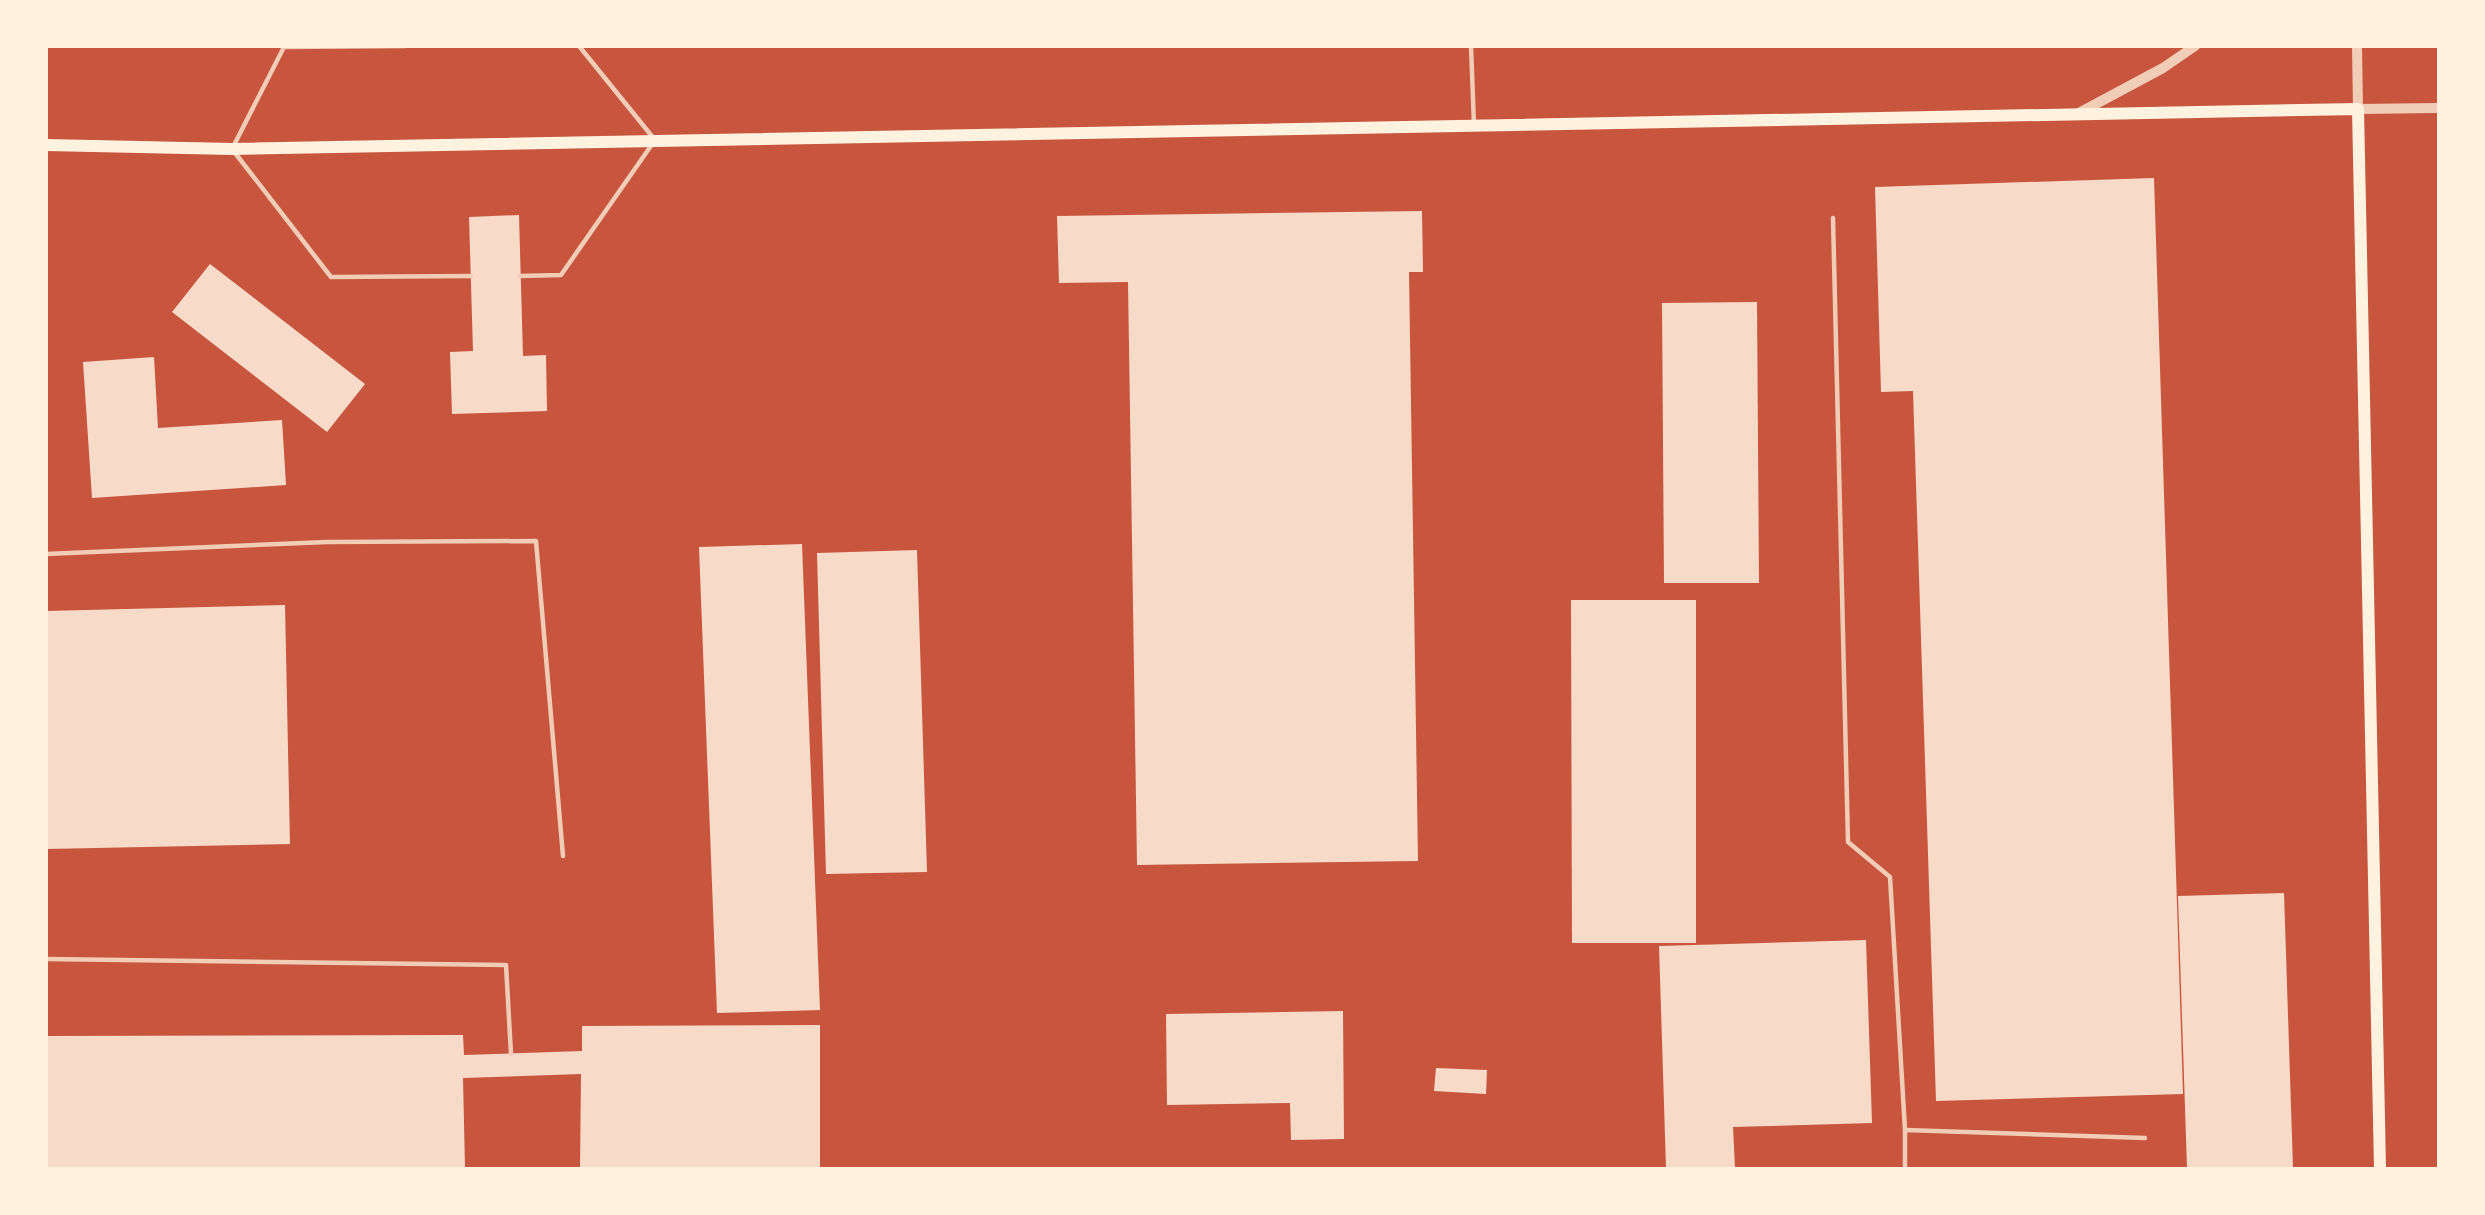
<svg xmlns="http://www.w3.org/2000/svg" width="2485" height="1215" font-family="'Fira Sans',sans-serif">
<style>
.building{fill:#f7dbc8}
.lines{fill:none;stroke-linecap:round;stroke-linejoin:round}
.service{stroke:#f1ccb7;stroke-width:4.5}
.tertiary{stroke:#f1ccb7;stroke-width:10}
.secondary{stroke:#fff3e0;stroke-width:12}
</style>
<rect width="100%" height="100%" fill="#c8553d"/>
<g class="building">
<polygon points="2154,178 2183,1094 1936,1101 1913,391 1881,392 1875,187"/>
<polygon points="1422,211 1423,272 1409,272 1418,861 1137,865 1128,282 1059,283 1057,216"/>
<polygon points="519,215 523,356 546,355 547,411 452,414 450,352 473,351 469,217"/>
<polygon points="210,264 365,384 327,432 172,312"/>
<polygon points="1757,302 1759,583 1664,583 1662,303"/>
<polygon points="154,357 158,428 282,420 286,485 92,498 83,362"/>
<polygon points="802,544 820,1010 717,1013 699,547"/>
<polygon points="917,550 927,872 826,874 817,553"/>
<polygon points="1571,600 1696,600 1696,943 1572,943"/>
<polygon points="285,605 290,844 46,849 46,611"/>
<polygon points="2284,893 2293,1168 2187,1168 2178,896"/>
<polygon points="1866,940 1872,1123 1733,1127 1735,1168 1666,1168 1659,946"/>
<polygon points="1343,1011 1344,1139 1291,1140 1290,1103 1167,1105 1166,1014"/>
<polygon points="820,1025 820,1168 580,1168 581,1074 463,1078 465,1168 46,1168 46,1036 463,1035 464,1055 582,1051 582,1026"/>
<polygon points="1436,1068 1487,1070 1486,1094 1434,1091"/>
</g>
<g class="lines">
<g class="service">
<polyline points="405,46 284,47 232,149 331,277 471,276"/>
<polyline points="1471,46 1474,125"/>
<polyline points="1833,218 1848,842 1890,877 1905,1130"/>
<polyline points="520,276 561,275 655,140 579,46"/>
<polyline points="46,554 327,542 536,541 563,856"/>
<polyline points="46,959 506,965 511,1054"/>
<polyline points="1905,1168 1905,1130 2145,1138"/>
</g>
<g class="tertiary">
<polyline points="2357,46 2358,109 2438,108"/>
<polyline points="2077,114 2163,68 2195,46"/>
</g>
<polyline class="secondary" points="46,145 232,149 2358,109 2380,1168"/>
</g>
<rect width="2485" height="1215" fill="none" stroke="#fff3e0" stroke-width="96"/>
</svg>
